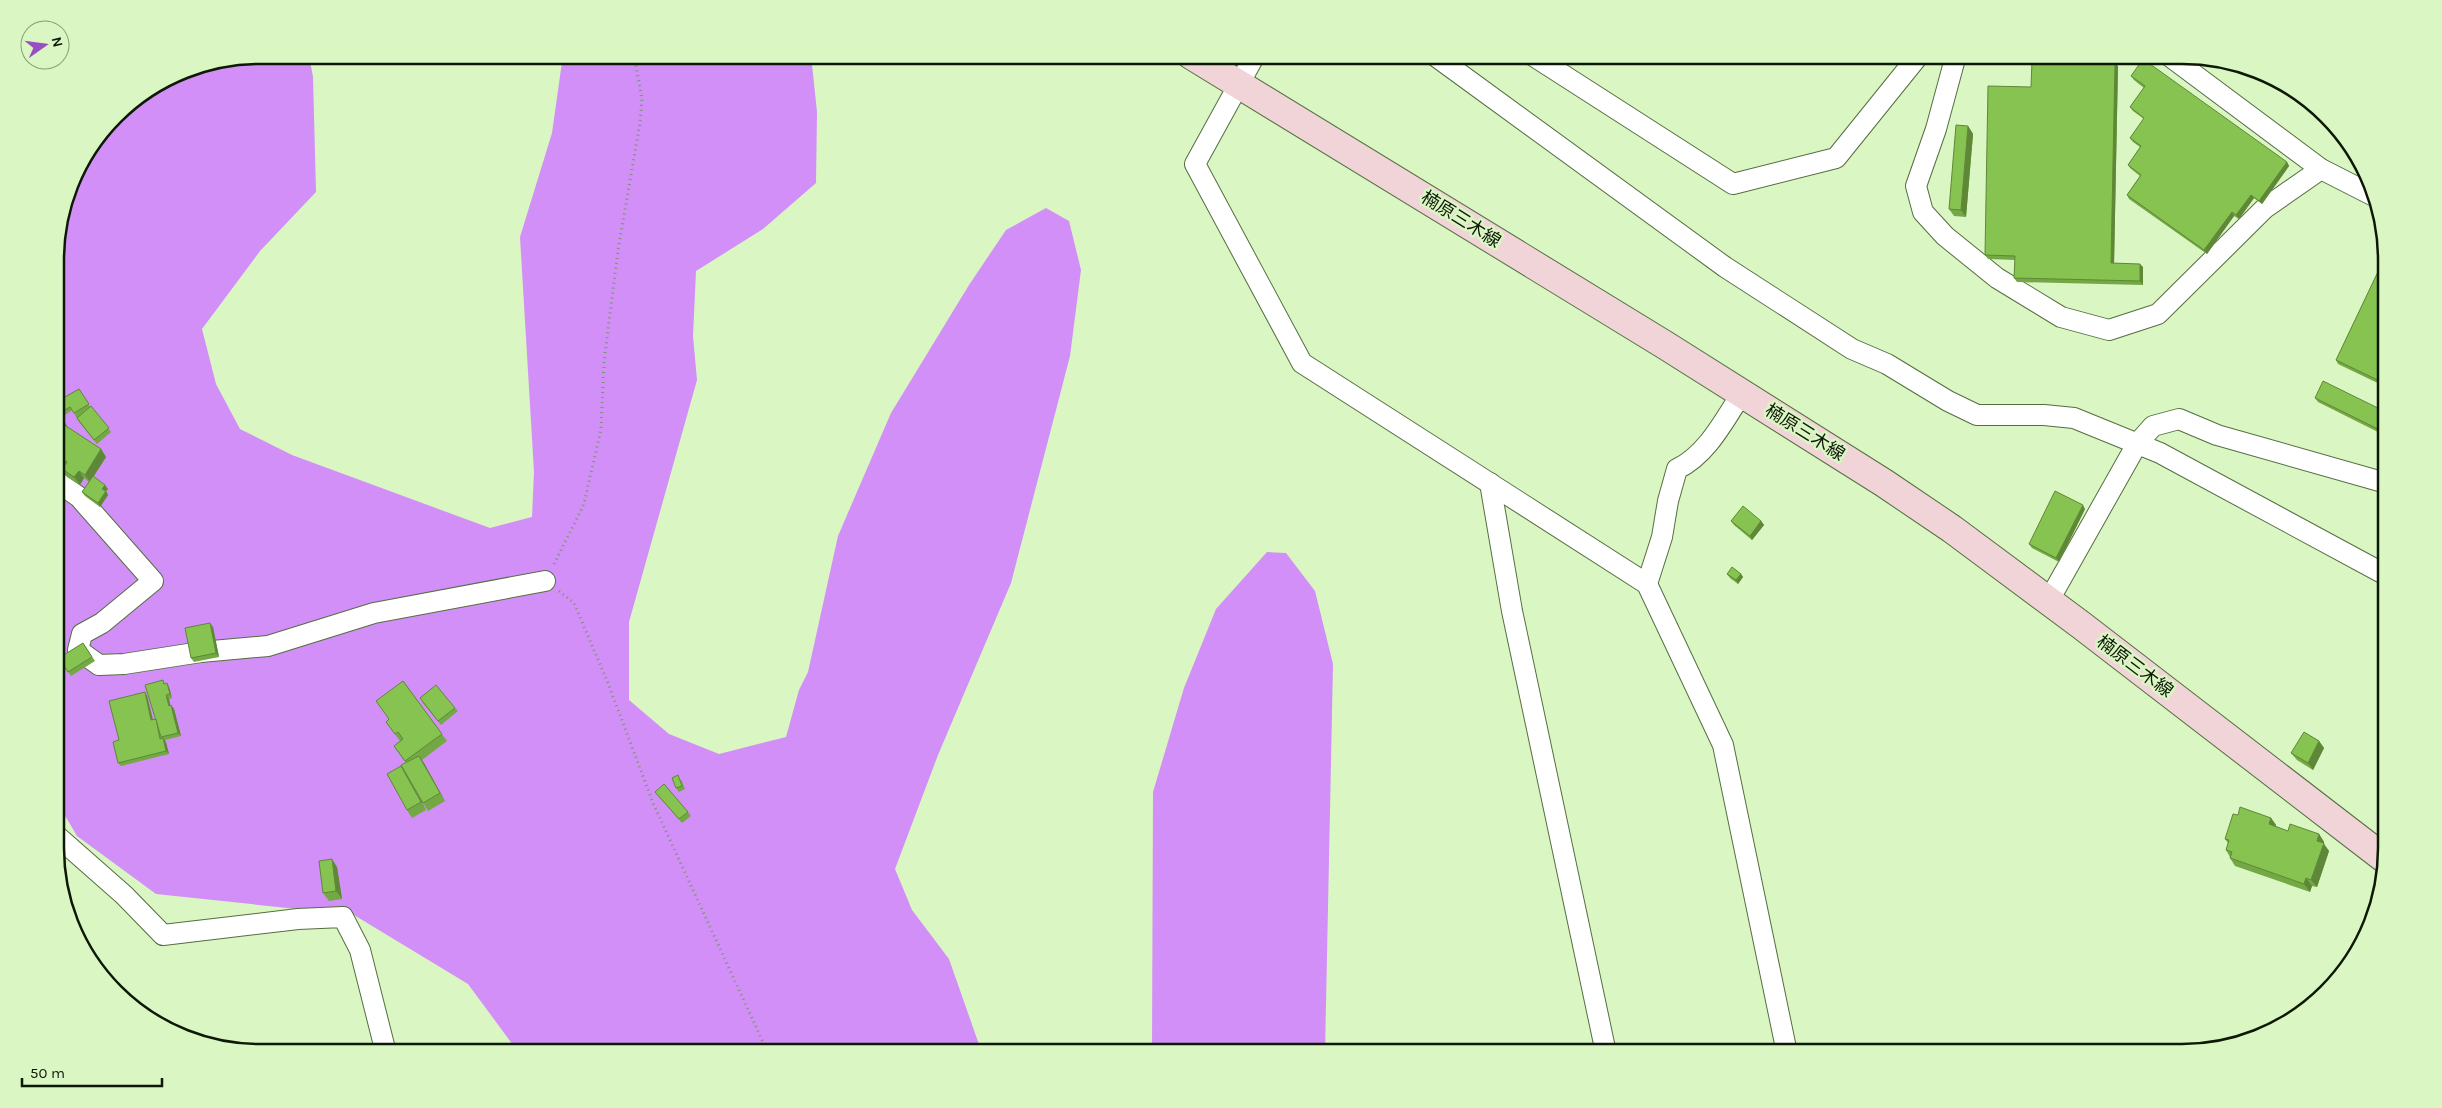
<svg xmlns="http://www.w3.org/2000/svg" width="2442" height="1108" font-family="Karla,'Noto Sans JP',sans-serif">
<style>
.forest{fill:#d18ff7}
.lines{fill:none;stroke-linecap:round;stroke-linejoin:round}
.street-casing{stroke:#556e41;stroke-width:22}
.secondary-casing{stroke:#556e41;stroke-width:30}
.path{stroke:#7d926e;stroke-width:3;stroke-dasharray:1 4;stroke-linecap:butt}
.street{stroke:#fff;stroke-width:20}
.secondary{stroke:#f0d4d8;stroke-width:28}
.wall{fill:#74a845}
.shaded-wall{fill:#5e8838}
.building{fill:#87c350;stroke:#5e8838}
.labels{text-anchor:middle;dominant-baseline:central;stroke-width:5;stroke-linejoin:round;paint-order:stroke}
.street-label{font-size:18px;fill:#0e1806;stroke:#d9f6c3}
.rim{fill:none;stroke:#0e1806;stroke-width:2.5}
</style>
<rect width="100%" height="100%" fill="#d9f6c3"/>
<g class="forest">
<polygon points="260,55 309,55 313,77 316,192 260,251 202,329 216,384 240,429 292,455 490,528 532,517 534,472 520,237 552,133 563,55 811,55 817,112 816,183 763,229 696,271 693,336 697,380 629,622 629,700 669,734 719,754 786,737 799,690 808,672 838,536 891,413 969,285 1006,230 1046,208 1069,221 1081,270 1070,356 1011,583 938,755 895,869 912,910 949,959 982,1053 516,1053 516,1049 468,984 354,915 156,894 77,836 57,802 55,246 76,169 125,106 182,70"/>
<polygon points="2276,80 2307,97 2341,132 2338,139"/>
<polygon points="1267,552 1286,553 1315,591 1333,664 1325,1053 1152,1053 1153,792 1184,688 1216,609"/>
</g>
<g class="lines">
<g class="street-casing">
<g id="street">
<polyline points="1255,55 1195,164 1302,363 1647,584 1723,745 1787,1053"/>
<polyline points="1434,55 1725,267 1852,349 1887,364 1948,401 1977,415 2044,415 2074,418 2160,453 2386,575"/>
<polyline points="1532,55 1733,184 1836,158 1919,55"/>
<polyline points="1956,55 1936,129 1916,186 1923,212 1945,236 1997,278 2061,317 2109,330 2158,314 2265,208 2321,169"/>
<polyline points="2168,55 2321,169 2376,197"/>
<polyline points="56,481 79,497 153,581 102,623 82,634 78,650 99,665 124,664 201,652 268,646 374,613 545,581"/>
<polyline points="1490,483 1512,611 1606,1053"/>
<path d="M1647,584L1662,537L1668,501L1677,469C1707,455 1725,419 1742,393"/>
<polyline points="2049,600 2137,444 2153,426 2179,419 2217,435 2386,483"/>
<polyline points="57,836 124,895 163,935 298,919 343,917 360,950 386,1053"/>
</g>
</g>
<g class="secondary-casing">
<polyline id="secondary" points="1191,55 1665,345 1884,483 1952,529 2081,625 2385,859"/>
</g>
<g class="path">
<polyline points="554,564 584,504 601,429 604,362 618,250 640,123 642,99 634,55"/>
<polyline points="559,591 574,603 608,683 653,803 768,1053"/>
</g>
<use href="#street" class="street"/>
<use href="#secondary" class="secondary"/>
</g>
<g class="wall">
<polygon points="1024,55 1040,55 1036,63"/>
<polygon points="2118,66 2114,263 2143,267 2143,285 2017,282 2014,278 2015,260 1988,259 1985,255 2031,87"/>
<polygon points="2131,76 2287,162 2289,166 2262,204 2254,198 2239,219 2234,216 2207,254 2129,199 2127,195 2140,176 2130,168 2128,165 2140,147 2133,142 2130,138 2144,119 2133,111 2130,107 2144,88 2134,80"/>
<polygon points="1968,126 1973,134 1966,217 1954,216 1949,209"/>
<polygon points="2385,257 2386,387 2338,364 2336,360"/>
<polygon points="79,389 90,407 111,432 97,444 79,422 72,410 61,418 67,426 67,427 101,449 106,457 93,477 108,489 106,491 108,495 100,507 85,496 82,492 89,482 84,478 80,485 67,477 62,469 65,465 56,459 56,414 61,417 56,410 65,397"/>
<polygon points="2315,398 2386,412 2386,436 2318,402"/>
<polygon points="2085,509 2059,562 2032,548 2029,544"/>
<polygon points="1731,521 1761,521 1764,525 1752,540 1734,525"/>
<polygon points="1727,574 1741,574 1743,577 1738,584 1730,578"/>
<polygon points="213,627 219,657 194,662 191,658"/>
<polygon points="83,643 95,661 71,676 59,658"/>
<polygon points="403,681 447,741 422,760 445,801 428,811 423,803 406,763 394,746 400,741 386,722 389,720"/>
<polygon points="167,683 169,687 172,698 169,699 170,705 174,709 181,736 165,740 169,754 121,766 118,763 119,740 145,692 147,696 153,720 155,719 165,684"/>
<polygon points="422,702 455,708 458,711 441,725"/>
<polygon points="2319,741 2324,748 2313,770 2297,760 2291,753"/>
<polygon points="401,766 406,774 426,810 412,818 407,810"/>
<polygon points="681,779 685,789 679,792 676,788"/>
<polygon points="655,792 688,812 691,816 682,823"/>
<polygon points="2238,815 2271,818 2276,825 2275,826 2288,831 2319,834 2324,842 2324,844 2329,851 2317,887 2312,886 2310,892 2235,866 2230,858 2230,857 2226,850 2228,843 2225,839"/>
<polygon points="337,867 342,899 329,901 323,893"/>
</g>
<g class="shaded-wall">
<polygon points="1035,55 1040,55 1036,63 1033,59"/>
<polygon points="2115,62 2118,66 2114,267 2111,263"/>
<polygon points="1968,126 1973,134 1966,217 1961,210"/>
<polygon points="2287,162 2289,166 2262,204 2259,201"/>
<polygon points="2251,195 2254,198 2239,219 2236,215"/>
<polygon points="2232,212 2234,216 2207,254 2204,250"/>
<polygon points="2140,264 2143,267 2143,285 2140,281"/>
<polygon points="62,418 67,426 65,430 60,422"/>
<polygon points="101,449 106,457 90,482 85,475"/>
<polygon points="79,471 84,478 80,485 74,477"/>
<polygon points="105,485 108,489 106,491 108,495 100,507 98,503 102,489"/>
<polygon points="2083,505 2085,509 2059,562 2056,558"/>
<polygon points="1761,521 1764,525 1752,540 1750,536"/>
<polygon points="1741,574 1743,577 1738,584 1736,580"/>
<polygon points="210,623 213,627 219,657 216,653"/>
<polygon points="167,683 169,687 172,698 170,694"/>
<polygon points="145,692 147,696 154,724 151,720"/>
<polygon points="166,695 169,699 171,709 169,706"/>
<polygon points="171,705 174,709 181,736 178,733"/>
<polygon points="163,738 166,742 169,754 166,751"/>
<polygon points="2319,741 2324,748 2313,770 2308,763"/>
<polygon points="419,756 424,763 445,801 440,793"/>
<polygon points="401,766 406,774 426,810 421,802"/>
<polygon points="2271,818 2276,825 2274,831 2269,824"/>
<polygon points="2319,834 2324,842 2324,844 2329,851 2317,887 2311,880 2317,841"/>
<polygon points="332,859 337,867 342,899 336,891"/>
<polygon points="2306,878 2312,886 2310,892 2304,884"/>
</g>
<g class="building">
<polygon points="1027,55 1035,55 1033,59"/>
<polygon points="2143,59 2287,162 2259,201 2251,195 2236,215 2232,212 2204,250 2127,195 2141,175 2128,165 2141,146 2130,138 2144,118 2130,107 2145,86 2131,76"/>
<polygon points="2032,61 2115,62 2111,263 2140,264 2140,281 2014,278 2015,256 1985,255 1988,86 2031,87"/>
<polygon points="1956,125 1968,126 1961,210 1949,209"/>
<polygon points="2385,257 2386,384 2336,360"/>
<polygon points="2323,381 2386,412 2386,433 2315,398"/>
<polygon points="79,389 89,404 74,413 70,407 58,414 56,410 56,395 61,392 65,397"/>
<polygon points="91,406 109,428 94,440 77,418"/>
<polygon points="56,414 62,418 60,422 101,449 85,475 79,471 74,477 62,469 67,462 56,454"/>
<polygon points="93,476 105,485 102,489 106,491 98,503 82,492"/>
<polygon points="2055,491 2083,505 2056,558 2029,544"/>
<polygon points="1743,506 1761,521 1750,536 1731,521"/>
<polygon points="1732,567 1741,574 1736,580 1727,574"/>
<polygon points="210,623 216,653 191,658 185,628"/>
<polygon points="83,643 92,657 68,672 59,658"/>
<polygon points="163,680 164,684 167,683 170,694 166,695 169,706 171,705 178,733 161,737 145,685"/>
<polygon points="403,681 442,734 405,761 394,746 403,739 398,732 395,734 386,722 389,719 376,701"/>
<polygon points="436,685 455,708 438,721 420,698"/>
<polygon points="145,692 151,720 156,719 160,739 163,738 166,751 118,763 113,742 119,740 109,701"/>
<polygon points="2304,732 2319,741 2308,763 2291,753"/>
<polygon points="419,756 440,793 423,803 401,765"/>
<polygon points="401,766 421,802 407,810 387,774"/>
<polygon points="678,775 682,786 676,788 672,778"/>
<polygon points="664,784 688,812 679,819 655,792"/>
<polygon points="2240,807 2271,818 2269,824 2288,831 2290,824 2319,834 2317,841 2324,843 2311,880 2306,878 2304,884 2230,858 2232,852 2226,850 2229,840 2225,839 2233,814 2238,815"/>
<polygon points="332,859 336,891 323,893 319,861"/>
</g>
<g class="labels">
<g class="street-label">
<text transform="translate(1461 219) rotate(32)">楠原三木線</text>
<text transform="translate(1805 432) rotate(32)">楠原三木線</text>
<text transform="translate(2135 666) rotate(37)">楠原三木線</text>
</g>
</g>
<path d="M0 0H2442V1108H0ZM260 64H2182A196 196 0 0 1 2378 260V848A196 196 0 0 1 2182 1044H260A196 196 0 0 1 64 848V260A196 196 0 0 1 260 64Z" fill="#d9f6c3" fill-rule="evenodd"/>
<path class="rim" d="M260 64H2182A196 196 0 0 1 2378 260V848A196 196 0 0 1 2182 1044H260A196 196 0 0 1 64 848V260A196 196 0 0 1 260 64Z"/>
<g transform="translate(45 45) rotate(76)"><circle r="24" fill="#d9f6c3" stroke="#889d77"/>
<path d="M0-4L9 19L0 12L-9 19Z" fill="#994fc1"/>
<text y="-8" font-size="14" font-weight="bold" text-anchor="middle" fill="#0e1806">N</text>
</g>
<path d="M22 1078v8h140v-8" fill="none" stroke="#0e1806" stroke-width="2.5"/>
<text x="30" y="1078" font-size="15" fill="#0e1806" stroke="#d9f6c3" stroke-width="4" paint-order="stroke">50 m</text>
</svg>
